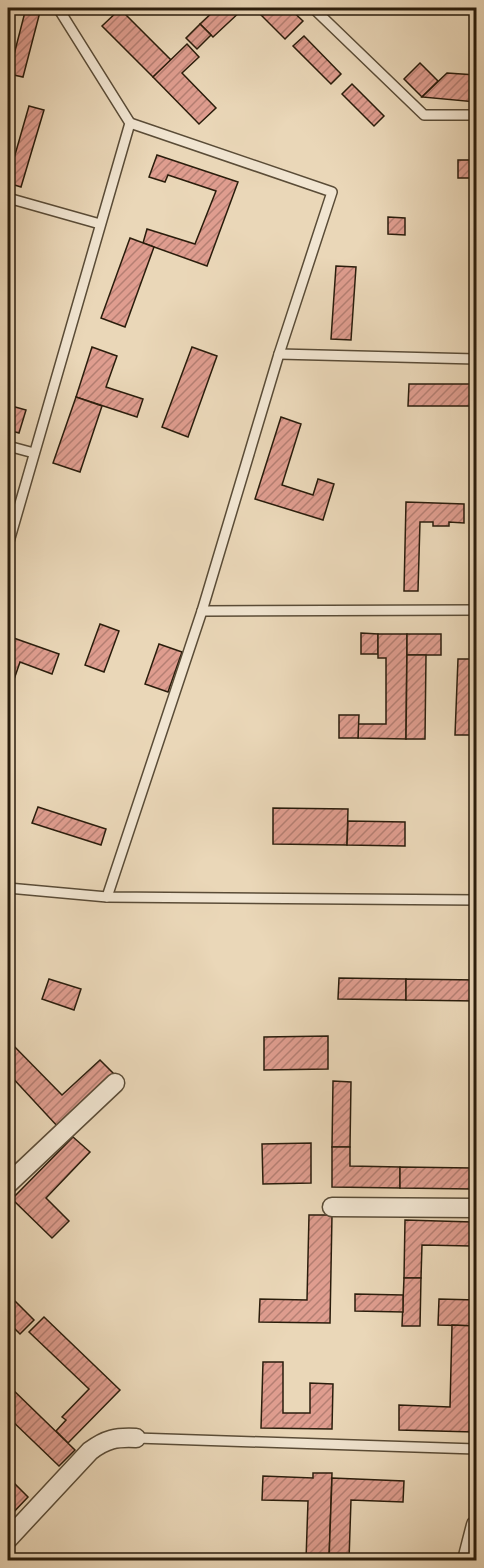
<svg xmlns="http://www.w3.org/2000/svg" width="484" height="1568" font-family="'Libre Caslon Text',serif">
<style>
.building{fill:url(#building-hatch);stroke:#2a1d0c;stroke-width:1.5}
.lines{fill:none;stroke-linecap:round;stroke-linejoin:round}
.service-casing{stroke:#5a4c37;stroke-width:12}
.minor-casing{stroke:#5a4c37;stroke-width:21}
.service{stroke:#f1e5d1;stroke-width:9}
.minor{stroke:#f1e5d1;stroke-width:18}
</style>
<defs>
<pattern id="building-hatch" width="6" height="6" patternUnits="userSpaceOnUse" patternTransform="scale(1.5)"><rect width="6" height="6" fill="#df9d8f"/><path d="M-1 1l2-2M0 6l6-6M5 7l2-2" fill="none" stroke="#b57f73"/></pattern>
</defs>
<rect width="100%" height="100%" fill="#ead7b8"/>
<filter id="stains"><feTurbulence type="fractalNoise" baseFrequency=".00333" numOctaves="4"/><feColorMatrix values="0 0 0 0 .2 0 0 0 0 .09 0 0 0 0 .02 0 0 0 .5 -.17"/></filter>
<radialGradient id="worn" r=".72"><stop offset=".6" stop-color="#630" stop-opacity="0"/><stop offset="1" stop-color="#630" stop-opacity=".3"/></radialGradient>
<g class="building">
<polygon points="26,8 41,8 23,77 9,74"/>
<polygon points="217,8 243,9 213,37 200,24"/>
<polygon points="254,8 289,8 303,21 285,39"/>
<polygon points="120,9 171,60 153,77 102,26"/>
<polygon points="200,24 211,35 197,49 186,38"/>
<polygon points="304,36 341,74 331,84 293,46"/>
<polygon points="187,44 199,57 182,73 216,108 199,124 153,77"/>
<polygon points="420,63 438,81 422,97 404,79"/>
<polygon points="447,73 476,75 476,102 422,97"/>
<polygon points="352,84 384,116 374,126 342,94"/>
<polygon points="29,106 44,110 21,187 8,183 8,179"/>
<polygon points="157,155 238,182 207,266 143,243 147,229 195,244 216,191 168,175 165,182 149,177"/>
<rect x="458" y="160" width="18" height="18"/>
<polygon points="388,217 405,218 405,235 388,234"/>
<polygon points="130,238 154,247 125,327 101,318"/>
<polygon points="336,266 356,267 351,340 331,339"/>
<polygon points="92,347 117,356 106,387 143,399 137,417 76,397"/>
<polygon points="192,347 217,356 188,437 162,427"/>
<polygon points="409,384 475,384 475,406 408,406"/>
<polygon points="76,397 102,406 80,472 53,463"/>
<polygon points="8,405 26,410 19,433 8,430"/>
<polygon points="281,417 301,424 282,485 313,495 318,479 334,484 323,520 255,499"/>
<polygon points="406,502 464,504 464,523 449,522 449,526 433,526 433,522 420,522 418,591 404,591"/>
<polygon points="100,624 119,631 104,672 85,665"/>
<polygon points="361,633 378,634 378,654 361,654"/>
<polygon points="378,634 407,634 406,739 358,738 358,724 386,724 386,658 378,658"/>
<rect x="407" y="634" width="34" height="21"/>
<polygon points="8,636 59,654 52,674 20,662 8,697"/>
<polygon points="159,644 182,652 168,692 145,684"/>
<polygon points="407,655 426,655 425,739 406,739"/>
<polygon points="458,659 473,659 470,735 455,735"/>
<polygon points="339,715 359,715 358,738 339,738"/>
<polygon points="38,807 106,829 101,845 32,823"/>
<polygon points="273,808 348,809 347,845 273,844"/>
<polygon points="348,821 405,822 405,846 347,845"/>
<polygon points="339,978 406,979 406,1000 338,999"/>
<polygon points="49,979 81,989 74,1010 42,999"/>
<polygon points="406,979 476,980 476,1001 406,1000"/>
<polygon points="328,1036 328,1069 264,1070 264,1037"/>
<polygon points="8,1040 62,1095 100,1060 115,1075 59,1128 8,1073"/>
<polygon points="333,1081 351,1082 350,1147 332,1147"/>
<polygon points="73,1137 90,1152 46,1198 69,1221 52,1238 12,1199"/>
<polygon points="311,1143 311,1183 263,1184 262,1144"/>
<polygon points="332,1147 350,1147 350,1166 400,1167 400,1188 332,1187"/>
<polygon points="400,1167 472,1168 472,1189 400,1188"/>
<rect x="472" y="1168" width="4" height="21"/>
<polygon points="309,1215 332,1215 330,1323 259,1322 260,1299 307,1300"/>
<polygon points="405,1220 472,1222 471,1246 422,1245 421,1278 404,1278"/>
<polygon points="472,1225 476,1225 476,1246 471,1246"/>
<polygon points="404,1278 421,1278 420,1326 402,1326"/>
<polygon points="355,1294 403,1295 403,1312 355,1311"/>
<polygon points="439,1299 476,1300 476,1326 438,1325"/>
<polygon points="15,1301 34,1320 20,1334 8,1322 8,1309"/>
<polygon points="44,1317 120,1390 68,1443 56,1431 66,1420 62,1417 89,1389 29,1332"/>
<polygon points="452,1325 476,1326 476,1407 475,1407 474,1432 399,1430 399,1405 450,1407"/>
<polygon points="263,1362 283,1362 283,1413 310,1413 310,1383 333,1384 332,1429 261,1428"/>
<polygon points="8,1385 75,1450 59,1466 8,1417"/>
<polygon points="313,1473 332,1473 329,1560 306,1560 308,1501 262,1500 263,1476 313,1478"/>
<polygon points="8,1477 28,1497 8,1518"/>
<polygon points="332,1478 404,1481 403,1502 351,1500 349,1560 366,1560 329,1560"/>
</g>
<g class="lines">
<g class="service-casing">
<g id="service">
<polyline points="313,8 424,115 476,115"/>
<polyline points="8,198 100,224"/>
<polyline points="279,354 476,359"/>
<polyline points="8,446 34,453"/>
<polyline points="8,545 130,123 58,8"/>
<polyline points="202,611 476,610"/>
<polyline points="8,888 107,897 476,900"/>
<polyline points="107,897 202,611 279,354 332,192 130,123"/>
<polyline points="136,1438 476,1449"/>
</g>
</g>
<g class="minor-casing">
<g id="minor">
<polyline points="8,1184 115,1083"/>
<polyline points="332,1207 476,1208"/>
<path d="M8,1539L90,1451C106,1439 116,1437 136,1438"/>
<polyline points="467,1560 476,1525"/>
</g>
</g>
<use href="#service" class="service"/>
<use href="#minor" class="minor"/>
</g>
<rect width="484" height="1568" fill="none" stroke="#ead7b8" stroke-width="30"/>
<rect x="9" y="9" width="466" height="1550" fill="none" stroke="#2a1d0c" stroke-width="3"/>
<rect x="15" y="15" width="454" height="1538" fill="none" stroke="#2a1d0c" stroke-width="1.5"/>
<rect width="100%" height="100%" filter="url(#stains)"/>
<rect width="100%" height="100%" fill="url(#worn)"/>
</svg>
